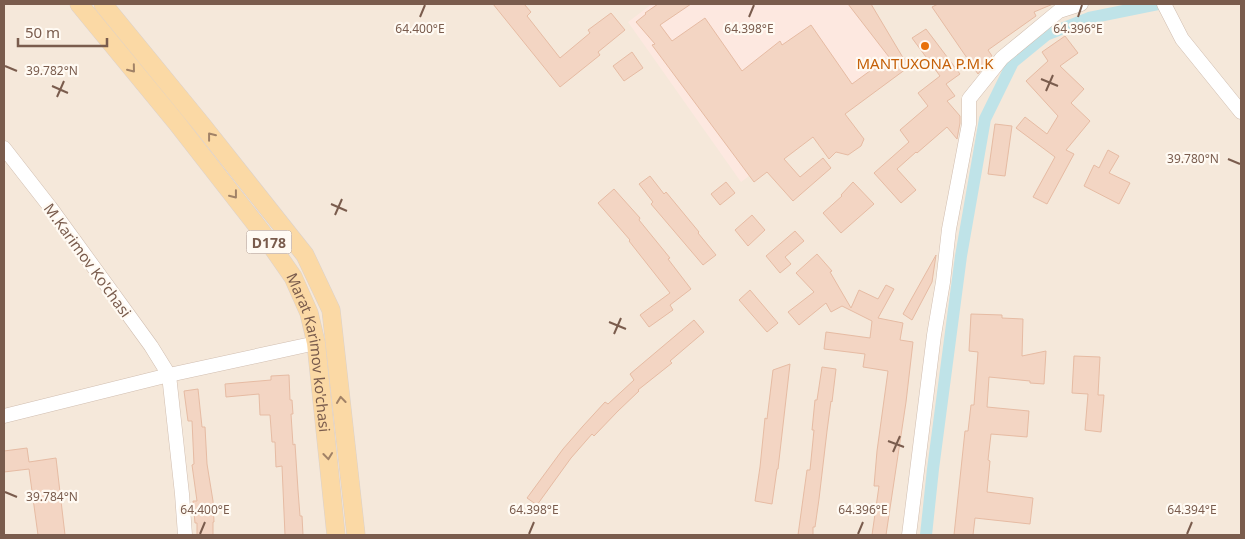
<svg xmlns="http://www.w3.org/2000/svg" width="1245" height="539" font-family="'Noto Sans',sans-serif">
<style>
.residential{fill:#f5e8da}
.commercial{fill:#fde8e0}
.lines{fill:none;stroke-linecap:round;stroke-linejoin:round}
.canal{stroke:#bfe3e8;stroke-width:12}
.building{fill:#f3d5c3;stroke:#e6bba3}
.minor-casing{stroke:#d1beb0;stroke-width:15}
.major-casing{stroke:#dad1cd;stroke-width:19}
.minor{stroke:#fff;stroke-width:14}
.major{stroke:#fbd9a5;stroke-width:18}
.oneway{stroke:#a18267}
.ticks{fill:none;stroke:#7a5c4d;stroke-width:2}
.food-dot{fill:#e8710a;stroke:#fffaf3;stroke-width:2}
.labels{text-anchor:middle;dominant-baseline:central;stroke-width:4.5;stroke-linejoin:round;paint-order:stroke}
.shield{fill:#fffaf3;stroke:#a28b7f;stroke-width:1}
.shield-label{font-size:14px;font-weight:bold;fill:#7a5c4d}
.food-label{font-size:15px;fill:#c56008;stroke:#fffaf3}
.street-label{font-size:15px;fill:#7a5c4d;stroke:#fffaf3}
.ticks-label{font-size:12px;text-anchor:middle;fill:#7a5c4d;stroke:#fffaf3;stroke-width:4.5;stroke-linejoin:round;paint-order:stroke}
</style>
<rect width="100%" height="100%" fill="#fdf6ec"/>
<rect class="residential" x="4" y="4" width="1237" height="531"/>
<polygon class="commercial" points="652,4 861,4 861,10 899,65 741,182 628,22"/>
<g class="lines">
<polyline class="canal" points="926,535 933,469 961,256 985,119 1013,62 1046,35 1089,18 1158,4"/>
</g>
<g class="building">
<polygon points="493,4 524,4 531,12 527,16 560,58 590,33 588,30 611,13 625,30 598,52 600,55 560,87"/>
<polygon points="658,4 691,4 660,25 672,41 705,18 742,71 780,41 782,45 811,25 852,84 889,57 848,4 871,4 902,56 910,66 845,114 864,139 861,146 848,155 836,152 829,159 813,137 784,159 800,177 823,158 831,168 793,201 767,172 754,182 652,45 655,44 636,22 646,14 645,13"/>
<polygon points="938,4 1053,4 1034,12 1036,16 988,50 992,56 978,74 932,7"/>
<polygon points="926,29 960,74 946,84 955,96 947,101 960,116 960,123 957,139 947,127 917,153 916,152 897,169 916,190 901,203 874,173 909,142 900,130 928,106 918,93 940,76 912,38"/>
<polygon points="1065,36 1078,53 1060,66 1084,89 1071,103 1090,121 1066,150 1074,154 1047,204 1033,197 1055,157 1016,128 1025,117 1047,134 1058,116 1026,81 1048,61 1042,52"/>
<polygon points="632,52 643,68 624,81 613,66"/>
<polygon points="995,124 1012,126 1005,176 988,174"/>
<polygon points="1108,150 1119,156 1109,173 1130,183 1119,204 1084,186 1094,165 1099,168"/>
<polygon points="650,176 664,194 666,192 699,232 698,233 716,255 703,265 651,204 653,202 639,184"/>
<polygon points="726,182 735,193 720,205 711,194"/>
<polygon points="853,182 874,204 841,233 823,213 842,196 841,195"/>
<polygon points="614,189 640,218 639,220 670,258 668,259 691,289 670,305 673,310 649,327 640,315 670,293 629,241 630,240 598,203"/>
<polygon points="752,215 765,230 748,246 735,230"/>
<polygon points="795,231 804,241 785,257 791,264 780,273 766,256"/>
<polygon points="817,254 832,271 830,272 851,308 859,290 878,299 886,285 894,289 878,318 903,323 900,340 913,342 906,402 886,535 872,535 879,486 874,486 877,451 888,371 863,367 865,354 824,349 826,332 870,338 872,321 842,306 831,312 826,303 799,325 788,312 814,292 796,273"/>
<polygon points="936,255 932,282 912,320 903,314"/>
<polygon points="750,290 778,323 767,332 739,300"/>
<polygon points="971,314 1002,315 1002,318 1023,319 1022,356 1046,351 1044,384 1030,383 1030,381 989,377 987,407 1029,411 1027,437 991,434 988,460 990,461 987,492 1033,498 1030,524 975,518 973,535 954,535 965,431 968,431 971,405 974,405 978,352 969,351"/>
<polygon points="694,320 704,332 670,361 672,363 638,390 639,391 618,411 594,436 592,434 571,458 537,505 527,498 563,449 583,426 605,402 608,404 634,380 630,374"/>
<polygon points="1074,356 1100,357 1098,395 1104,395 1101,432 1085,430 1088,394 1072,393"/>
<polygon points="790,364 778,469 777,469 772,504 755,501 760,467 765,418 767,419 773,370"/>
<polygon points="822,367 836,369 832,402 831,401 827,431 819,499 815,527 813,527 813,535 798,535 807,470 810,470 814,430 812,430 815,400 817,400"/>
<polygon points="289,375 290,400 292,400 293,414 291,414 293,445 295,444 298,490 300,516 302,516 303,535 285,535 282,466 276,467 275,442 272,442 270,415 260,415 259,394 226,397 225,384 271,380 271,376"/>
<polygon points="198,389 202,427 205,427 207,464 213,501 214,522 213,522 213,535 197,535 197,523 195,523 193,501 197,501 192,465 194,464 192,421 188,421 184,391"/>
<polygon points="27,448 29,462 56,458 65,535 38,535 29,469 4,472 4,451"/>
</g>
<g class="lines">
<g class="minor-casing">
<g id="minor">
<polyline points="1164,4 1182,39 1241,112"/>
<polyline points="4,148 50,207 151,346 169,375 182,494 185,535"/>
<polyline points="4,416 169,375 316,343"/>
<polyline points="909,535 934,335 943,282 949,229 969,124 969,99 1002,58 1059,11 1081,4"/>
</g>
</g>
<g class="major-casing">
<g id="major">
<path id="s1" d="M79,4L176,122L261,231L293,277L309,313L316,343L336,535"/>
<polyline points="103,4 202,125 305,255 331,310 356,535"/>
</g>
</g>
<use href="#minor" class="minor"/>
<use href="#major" class="major"/>
</g>
<defs><path id="oneway-chevron" d="M-2-3.5L2.5 0L-2 3.5" fill="none" stroke-width="1.6" stroke-linecap="round" stroke-linejoin="round" transform="scale(1.25)"/></defs>
<g class="oneway">
<use href="#oneway-chevron" transform="translate(132 69) rotate(51)"/>
<use href="#oneway-chevron" transform="translate(211 136) rotate(-128)"/>
<use href="#oneway-chevron" transform="translate(234 195) rotate(52)"/>
<use href="#oneway-chevron" transform="translate(341 400) rotate(-96)"/>
<use href="#oneway-chevron" transform="translate(328 456) rotate(84)"/>
</g>
<path class="ticks" d="M420,17L425,5M749,17L754,5M1078,17L1082,5M5,66L17,71M1041,79L1058,86M52,86L68,93M1046,91L1053,75M57,97L64,81M1228,159L1240,164M331,204L347,211M335,215L342,199M609,322L626,329M614,334L621,318M888,441L904,447M893,452L900,436M5,492L17,497M200,534L205,522M529,534L534,522M858,534L863,522M1187,534L1192,522"/>
<circle class="food-dot" cx="925" cy="46" r="5"/>
<g class="labels">
<rect class="shield" x="246.5" y="230.5" width="45" height="23" rx="4"/>
<g class="shield-label">
<text x="269" y="242">D178</text>
</g>
<g class="food-label">
<text x="925" y="63">MANTUXONA P.M.K</text>
</g>
<g class="street-label">
<text transform="translate(88 260) rotate(54)">M.Karimov Ko'chasi</text>
<text stroke="none"><textPath href="#s1" startOffset="425">Marat Karimov ko'chasi</textPath></text>
</g>
</g>
<g class="ticks-label">
<text x="420" y="33">64.400°E</text>
<text x="1078" y="33">64.396°E</text>
<text x="749" y="33">64.398°E</text>
<text x="52" y="75">39.782°N</text>
<text x="1193" y="163">39.780°N</text>
<text x="52" y="501">39.784°N</text>
<text x="205" y="514">64.400°E</text>
<text x="534" y="514">64.398°E</text>
<text x="863" y="514">64.396°E</text>
<text x="1192" y="514">64.394°E</text>
</g>
<rect width="1245" height="539" fill="none" stroke="#7a5c4d" stroke-width="10"/>
<path d="M18 38v8h89v-8" fill="none" stroke="#7a5c4d" stroke-width="2.5"/>
<text x="25" y="38" font-size="15" fill="#7a5c4d" stroke="#fffaf3" stroke-width="4" paint-order="stroke">50 m</text>
</svg>
